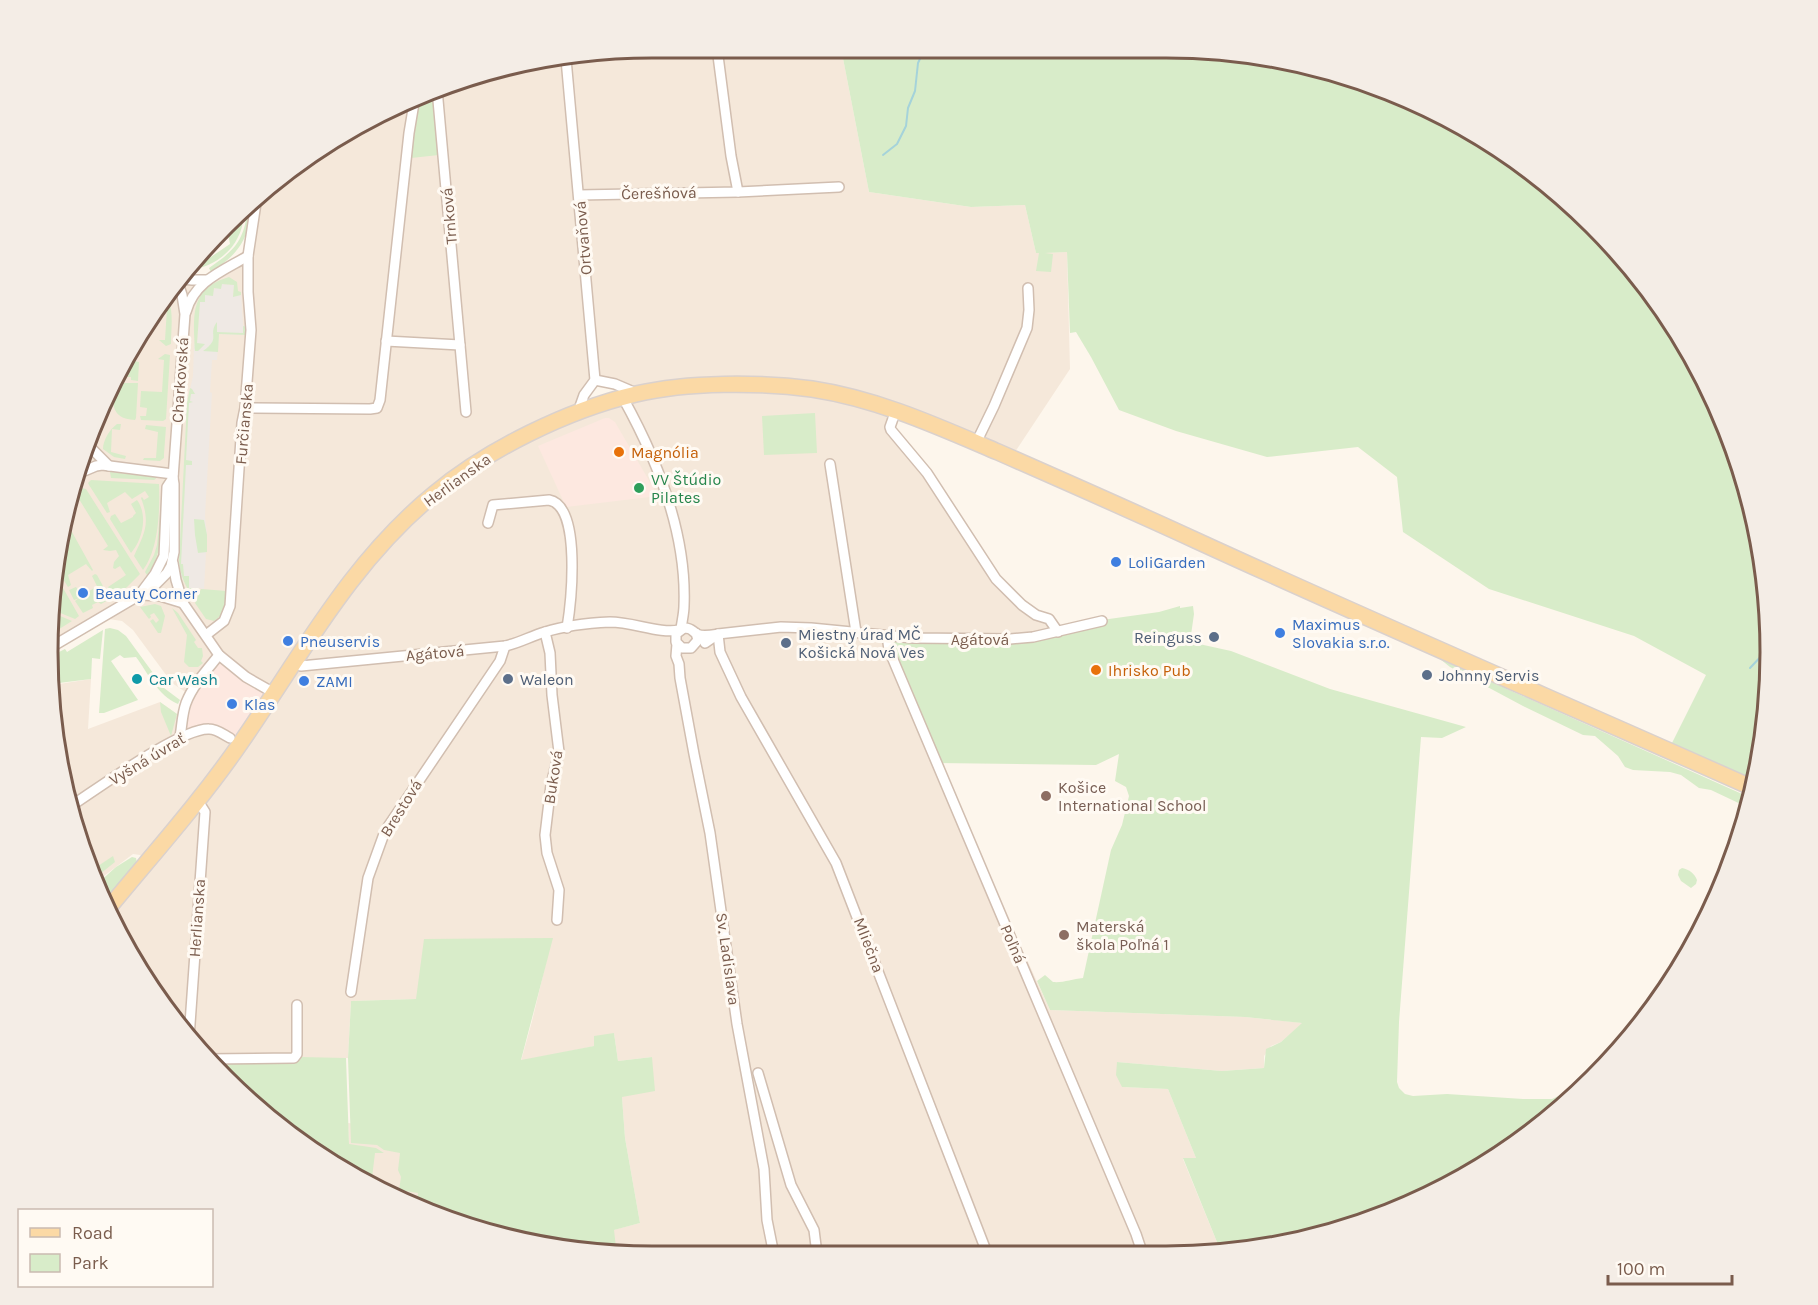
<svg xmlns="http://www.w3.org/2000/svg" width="1818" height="1305" font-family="Karla,sans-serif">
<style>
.residential{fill:#f5e8da;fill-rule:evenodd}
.commercial{fill:#fde8e0}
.industrial{fill:#efe9e4}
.green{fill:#d8ecc9}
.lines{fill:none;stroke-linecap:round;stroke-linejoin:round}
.stream{stroke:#a5d3da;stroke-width:2}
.minor-casing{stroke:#d1beb0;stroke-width:12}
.primary-casing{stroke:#dad1cd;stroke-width:18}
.minor{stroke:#fff;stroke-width:9}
.primary{stroke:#fbd9a5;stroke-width:15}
.food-dot{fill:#e8710a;stroke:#fffaf3;stroke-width:2}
.leisure-dot{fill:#2e9e5b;stroke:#fffaf3;stroke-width:2}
.shop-dot{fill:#3f7fe0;stroke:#fffaf3;stroke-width:2}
.service-dot{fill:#5c6f8a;stroke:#fffaf3;stroke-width:2}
.culture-dot{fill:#0f9aa8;stroke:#fffaf3;stroke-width:2}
.education-dot{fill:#8d6e63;stroke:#fffaf3;stroke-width:2}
.labels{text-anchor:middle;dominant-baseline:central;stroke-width:6;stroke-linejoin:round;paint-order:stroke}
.street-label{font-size:16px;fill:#7a5c4d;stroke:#fffaf3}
.food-label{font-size:16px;fill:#c56008;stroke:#fffaf3;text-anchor:start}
.leisure-label{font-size:16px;fill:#27864d;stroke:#fffaf3;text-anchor:start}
.shop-label{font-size:16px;fill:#366cbe;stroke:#fffaf3;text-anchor:start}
.service-label{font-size:16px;fill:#4e5e75;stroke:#fffaf3;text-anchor:start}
.culture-label{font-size:16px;fill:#0d838f;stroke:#fffaf3;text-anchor:start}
.education-label{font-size:16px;fill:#785e54;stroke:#fffaf3;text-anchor:start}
.rim{fill:none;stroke:#7a5c4d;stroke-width:3}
</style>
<rect width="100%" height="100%" fill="#fdf6ec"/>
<g class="residential">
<path d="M653,48H841L869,192L971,207L1025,205L1036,253L1067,252L1070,369L1011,458L897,410L890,427L927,473L980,556L1036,615L1058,632L937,763L1050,1010L1245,1017L1303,1023L1281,1042L1271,1046L1264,1056V1068L1222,1071L1117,1062L1122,1087L1168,1089L1196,1158L1183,1159L1221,1252L617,1256L613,1230L640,1223L625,1138L622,1097L652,1057L618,1061L614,1033L595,1046L521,1061L532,1021L552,938L416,999L351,1001L348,1058L207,1059L198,1051L110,920L107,910L146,862L140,855L133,854L96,882L69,809L53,732V686L59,684L91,679L88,729L160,702L177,714L183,715L190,695L172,683L133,630L122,621L102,618L53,646V573L69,496L110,385L182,279L200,280L248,256L256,203L317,150L421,94L496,69ZM591,384L630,390L579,411Z"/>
<polygon points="348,1123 433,1131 426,1210 385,1195 347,1171 349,1145"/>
</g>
<g class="commercial">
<polygon points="605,418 609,418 615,422 658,496 566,507 538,446"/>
<polygon points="219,655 274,693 240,745 214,729 180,737 184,711"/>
</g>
<polygon class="industrial" points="222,284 234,285 233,296 241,295 241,293 243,325 246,327 247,335 219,334 217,360 212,360 210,392 212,393 205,516 207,535 204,589 198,588 195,593 191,594 180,574 179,561 187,403 193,376 194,344 197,343 200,302 205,295"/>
<g class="green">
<polygon points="841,48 1166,48 1284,60 1397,94 1468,129 1564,198 1620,254 1689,351 1738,459 1765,574 1769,692 1754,781 1672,743 1706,675 1634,636 1489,589 1403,532 1397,477 1358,447 1267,457 1176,431 1119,410 1091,357 1076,332 1070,333 1067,252 1045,253 1053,254 1051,272 1036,271 1039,253 1036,253 1025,205 971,207 869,192"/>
<polygon points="433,90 439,155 411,158 420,95"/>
<path d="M244,214C243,222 242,230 238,237C230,255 207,270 188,269L194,260L200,258L202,263L230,244L227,228Z"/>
<path d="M247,214L250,219C246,244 233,258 211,272L209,268C232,252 243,243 247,214Z"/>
<path d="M229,277L237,282L238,291L241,292V295L233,297L234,285L222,284L221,289L214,288L213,296L205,295V302H200L197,343L205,344L198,351H195C194,318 188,289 229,277Z"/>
<path d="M168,299C174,313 171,329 171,344L166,346L159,340H165L167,308L163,307Z"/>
<path d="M217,322V332L243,333V326L246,327L247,335L219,334L218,352L203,351C222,338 207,335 217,322Z"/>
<polygon points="165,354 170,355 166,419 163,421 141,420 140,416 146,416 147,408 140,407 141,391 162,392 164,360 158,359"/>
<path d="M134,361L139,362L138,381L131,380V377H122V383H138L136,418L135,420C109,419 113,401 113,381L114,385H119V376H116L123,367H131L132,363Z"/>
<path d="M190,388L192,389L195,394H191L190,401L193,402L189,403L186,460L192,461V465H186L181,564H183L184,576H189V588H198L193,594L190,593C184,583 180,573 179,561L187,403Z"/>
<polygon points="815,413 817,453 764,455 762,416"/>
<path d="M117,424H121L120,430L112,429L111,452L126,456L125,459L114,457L103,449C103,440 110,429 117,424Z"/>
<polygon points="146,425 166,427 164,454 164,458 160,461 143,460 144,458 156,458 158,432 145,429"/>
<polygon points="110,472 155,477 158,477 154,480 111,478"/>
<path d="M91,480L159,484C160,509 159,549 143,570L134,556C144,534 151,524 141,498L142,497L144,500L149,497L145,491L132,499L125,492L107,503L110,512L107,513L89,485L88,483Z"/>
<path d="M163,481L165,485C162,515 166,550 147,575L145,572L154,555L157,545Z"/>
<polygon points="72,486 86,489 140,574 127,587 115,597 108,587 126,575 120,566 115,569 113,568 114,562 119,556 116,550 110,551 103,550 108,546 74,491 70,493"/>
<path d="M137,500C148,515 143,539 131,553L110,519L111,516L115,514L121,523L133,517V516L136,513L131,504Z"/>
<polygon points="194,519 204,520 207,535 207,552 198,553 195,535"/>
<polygon points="63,522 67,523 93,570 92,571 86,564 68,575 71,585 68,587 55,566 60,539 66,534 62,529"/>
<polygon points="95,574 97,575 110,599 101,604 98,602 92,605 93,608 83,613 75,601 79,598 74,600 69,590 76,587 82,596 97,586 92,576"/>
<polygon points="53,581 55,583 59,581 79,616 75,619 53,610"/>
<path d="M201,589L227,591C226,604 225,614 214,621L206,619L195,603Z"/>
<polygon points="155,604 161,606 165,616 161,633 158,633 150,621 153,619 156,623 159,620 154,613 150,615 151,617 149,619 140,607"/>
<path d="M1180,606V608L1193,606L1194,614L1190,642L1231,651L1330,689L1466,727L1442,738L1421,737L1399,1022L1397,1082L1399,1088L1405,1094L1413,1096L1447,1094L1523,1099H1552L1565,1093L1578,1092L1564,1107L1501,1155L1397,1211L1245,1252H1221L1183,1158H1196L1168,1089L1122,1087L1116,1075L1117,1062L1222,1071L1264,1068L1266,1049L1281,1042L1302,1023L1245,1017L1050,1010L1037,981L1045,975L1053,982C1063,983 1072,979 1083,978L1111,850L1122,825L1129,796L1126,787L1115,781L1119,754L1096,765L937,763L887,635L1010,639L1109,619L1159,612Z"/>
<polygon points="172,608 178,613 196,640 194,642 198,648 202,648 203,656 201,661 203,663 198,667 189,667 184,662 187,635"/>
<polygon points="53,613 72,621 53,633"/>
<path d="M110,628L118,630L126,636L164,688L180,700L178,704C158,696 148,673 136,657L124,658L120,655L111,661L138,700L104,713H99L105,629Z"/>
<polygon points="103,630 100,659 92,658 91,679 59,683 53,686 53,655 65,649 67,652"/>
<polygon points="1440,659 1751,798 1749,808 1711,790 1699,788 1681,775 1670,772 1633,770 1625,767 1618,756 1595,736 1583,735 1523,706 1450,667"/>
<polygon points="160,702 177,714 171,736 161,712"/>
<polygon points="113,856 115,862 95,878 93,873 98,866"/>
<polygon points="132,857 136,858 137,863 104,902 97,884 116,867"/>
<path d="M1682,868C1690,870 1694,873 1697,880L1696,884L1691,888L1681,881L1678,875L1679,870Z"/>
<polygon points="553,938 521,1060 594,1046 594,1036 614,1033 618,1061 652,1057 655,1091 622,1097 625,1138 640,1223 614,1230 617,1256 496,1236 416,1206 418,1193 399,1190 401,1177 398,1170 400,1153 384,1150 377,1145 351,1143 348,1058 351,1001 416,999 424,939"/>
<polygon points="300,1057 346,1058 349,1144 376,1148 384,1153 375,1153 371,1186 284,1132 210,1062 298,1060"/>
</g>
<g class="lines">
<g class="stream">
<polyline points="850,57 868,48"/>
<polyline points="883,155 897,144 906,126 908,108 915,91 918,63 925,48"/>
<polyline points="103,406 105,408"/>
<polyline points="1750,668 1767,650"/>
</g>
<g class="minor-casing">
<g id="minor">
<polyline points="717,48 731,156 738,192"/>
<polyline points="566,59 595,380 584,395 578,412"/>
<polyline points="437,89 466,412"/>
<polyline points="579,195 738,192 839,187"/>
<polyline points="182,279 192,280 206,280"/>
<path d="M186,312C194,281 223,271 248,256"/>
<polyline points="386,341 460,345"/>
<polyline points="595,380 615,384 636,393"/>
<path d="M623,398C658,461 687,533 684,606C684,613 682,621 681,629"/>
<polyline points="245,408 370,409 377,408 380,400 409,133 415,97"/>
<polyline points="896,410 890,427 891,430 927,473 996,579 1022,605 1036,615 1049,619 1058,632"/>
<polyline points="976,443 994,406 1027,328 1029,310 1028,288"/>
<polyline points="88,445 109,466"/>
<polyline points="830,464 856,632"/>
<polyline points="77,474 96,466 102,465 173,474"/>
<path d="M488,523L493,505L549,500C582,506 571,603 567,628"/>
<polyline points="173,563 176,580 183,603 219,655 246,677 274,693"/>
<polyline points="143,590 155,574 164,556 167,487 173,478"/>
<polyline points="142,595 160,596 183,603"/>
<polyline points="545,632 550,653 552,695 559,752 551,785 545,835 547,853 559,890 557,920"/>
<path d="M696,633L698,640L691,648H682L676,642V634L684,628C691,628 691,630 697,634C703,637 712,635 718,634L720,652L741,697L836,863L987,1253"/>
<polyline points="206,635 224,621 230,606 242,423 245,408 251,330 248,292 248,256 256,203"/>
<polyline points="887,635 889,650 1136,1234 1142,1252"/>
<polyline points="705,643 718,634 781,627 811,628 913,638 1010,639 1033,637 1102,621"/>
<polyline points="677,644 676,656 679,664 680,678 694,754 710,833 737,1024 764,1169 767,1220 774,1255"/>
<polyline points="53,646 153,587 167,573 171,566 174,552 174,484 173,478 185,314 182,295 178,283"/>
<path d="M301,666L505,646C519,643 531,636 545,632C564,626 589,623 610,622C633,622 660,634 679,630"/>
<path d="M180,737C182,726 182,714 186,703C193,685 207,670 219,655"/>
<path d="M68,808C96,790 180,728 209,729C217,729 224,735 230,738"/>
<polyline points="351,992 368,878 385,831 500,661 505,646"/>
<polyline points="189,1038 205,812 198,801"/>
<polyline points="207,1059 294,1058 297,1054 297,1005"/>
<polyline points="758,1073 791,1185 814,1230 817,1254"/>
</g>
</g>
<g class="primary-casing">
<path id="primary" d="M107,910C153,854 201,801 242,741C302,654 351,562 434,494C488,449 568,410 636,394C688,382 759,382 812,389C878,399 937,426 998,452C1064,481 1130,510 1195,540C1380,625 1567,705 1753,788"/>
</g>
<use href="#minor" class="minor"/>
<use href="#primary" class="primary"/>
</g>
<g class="food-dot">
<circle cx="619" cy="452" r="6"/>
<circle cx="1096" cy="670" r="6"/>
</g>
<circle class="leisure-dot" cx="639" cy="488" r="6"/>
<g class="shop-dot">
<circle cx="1116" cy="562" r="6"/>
<circle cx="83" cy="593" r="6"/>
<circle cx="1280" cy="633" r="6"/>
<circle cx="288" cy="641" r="6"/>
<circle cx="304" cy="681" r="6"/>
<circle cx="232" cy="704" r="6"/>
</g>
<g class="service-dot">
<circle cx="1214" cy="637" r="6"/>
<circle cx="786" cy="643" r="6"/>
<circle cx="1427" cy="675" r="6"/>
<circle cx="508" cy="679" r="6"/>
</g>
<circle class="culture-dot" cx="137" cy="679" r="6"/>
<g class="education-dot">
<circle cx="1046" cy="796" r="6"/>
<circle cx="1064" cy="935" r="6"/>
</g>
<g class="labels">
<g class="street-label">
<text transform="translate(659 193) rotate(-1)">Čerešňová</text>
<text transform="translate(449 216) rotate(-95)">Trnková</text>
<text transform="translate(583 238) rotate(-95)">Ortvaňová</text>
<text transform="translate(180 380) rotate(-86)">Charkovská</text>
<text transform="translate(244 424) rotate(-85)">Furčianska</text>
<text transform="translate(457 480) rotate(-36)">Herlianska</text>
<text x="980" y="639">Agátová</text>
<text transform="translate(435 653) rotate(-5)">Agátová</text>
<text transform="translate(147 759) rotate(-31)">Vyšná úvrať</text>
<text transform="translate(553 777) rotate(-81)">Buková</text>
<text transform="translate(401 808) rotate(-58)">Brestová</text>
<text transform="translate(197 918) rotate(-86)">Herlianska</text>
<text transform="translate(1013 944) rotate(67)">Poľná</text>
<text transform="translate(869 945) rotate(69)">Mliečna</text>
<text transform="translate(728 959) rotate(82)">Sv. Ladislava</text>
</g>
<g class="food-label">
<text x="631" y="452">Magnólia</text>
<text x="1108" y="670">Ihrisko Pub</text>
</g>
<g class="leisure-label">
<text x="651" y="479">VV Štúdio<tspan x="651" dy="18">Pilates</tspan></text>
</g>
<g class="shop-label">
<text x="1128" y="562">LoliGarden</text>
<text x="95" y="593">Beauty Corner</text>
<text x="1292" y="624">Maximus<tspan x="1292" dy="18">Slovakia s.r.o.</tspan></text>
<text x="300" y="641">Pneuservis</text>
<text x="316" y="681">ZAMI</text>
<text x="244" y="704">Klas</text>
</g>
<g class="service-label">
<text x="798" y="634">Miestny úrad MČ<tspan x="798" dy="18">Košická Nová Ves</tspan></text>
<text x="1202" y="637" text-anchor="end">Reinguss</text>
<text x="1439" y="675">Johnny Servis</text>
<text x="520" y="679">Waleon</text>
</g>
<g class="culture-label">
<text x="149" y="679">Car Wash</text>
</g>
<g class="education-label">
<text x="1058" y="787">Košice<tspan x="1058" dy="18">International School</tspan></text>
<text x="1076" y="926">Materská<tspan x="1076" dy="18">škola Poľná 1</tspan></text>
</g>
</g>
<path d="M0 0H1818V1305H0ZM652 58H1166A594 594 0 0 1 1760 652V652A594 594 0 0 1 1166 1246H652A594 594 0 0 1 58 652V652A594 594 0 0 1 652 58Z" fill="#f4ede6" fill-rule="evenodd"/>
<path class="rim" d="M652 58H1166A594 594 0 0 1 1760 652V652A594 594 0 0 1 1166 1246H652A594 594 0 0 1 58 652V652A594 594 0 0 1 652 58Z"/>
<rect x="18" y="1209" width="195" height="78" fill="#fffaf3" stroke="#cabbb1" stroke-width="1.5"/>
<rect x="30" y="1228" width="30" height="9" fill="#fbd9a5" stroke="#cabbb1" stroke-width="1.5"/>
<text x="72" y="1239" font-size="18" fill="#7a5c4d">Road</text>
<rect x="30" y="1254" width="30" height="18" fill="#d8ecc9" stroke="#cabbb1" stroke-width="1.5"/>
<text x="72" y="1269" font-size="18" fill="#7a5c4d">Park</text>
<path d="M1608 1275v9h124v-9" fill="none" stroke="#7a5c4d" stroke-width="3"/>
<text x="1617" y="1275" font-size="18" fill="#7a5c4d" stroke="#fffaf3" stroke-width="4.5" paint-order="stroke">100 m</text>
</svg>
